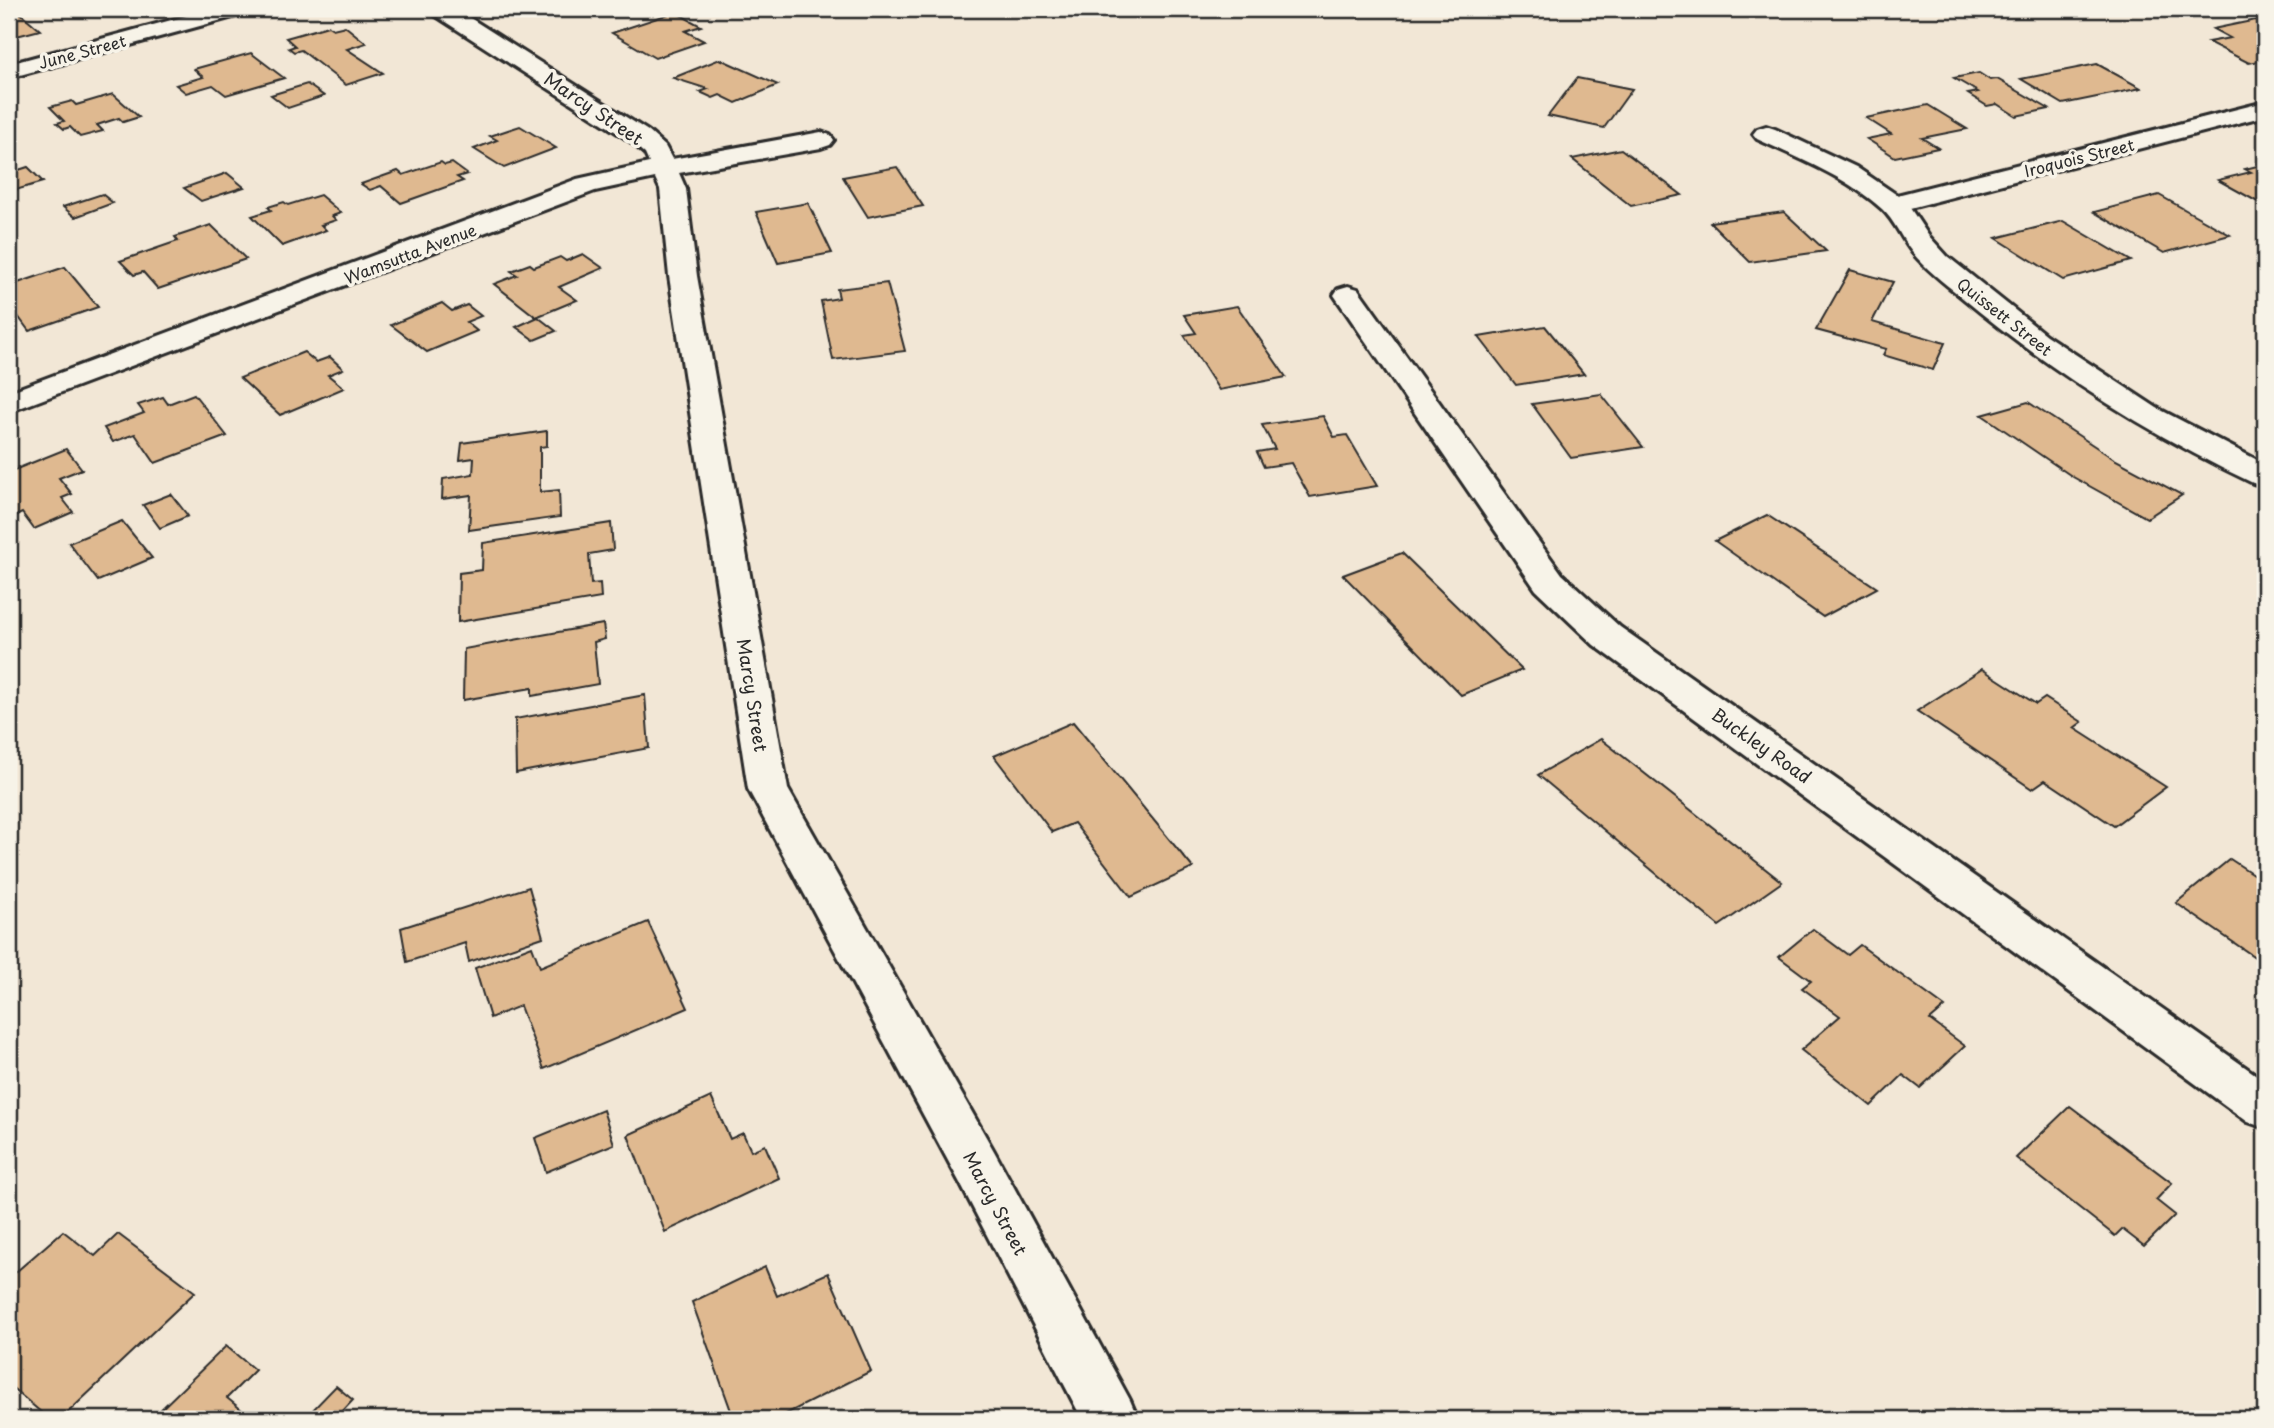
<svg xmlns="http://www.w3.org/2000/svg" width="2274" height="1428" font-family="'Playpen Sans',sans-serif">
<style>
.building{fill:#dfb990;stroke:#2b2b2b;stroke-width:2}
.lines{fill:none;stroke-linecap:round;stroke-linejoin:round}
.minor-casing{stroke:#2b2b2b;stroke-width:6}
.tertiary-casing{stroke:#2b2b2b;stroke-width:6}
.minor{fill:#f7f3e8;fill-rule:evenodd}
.tertiary{fill:#f7f3e8;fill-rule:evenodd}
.labels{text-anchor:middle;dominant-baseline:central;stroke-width:7;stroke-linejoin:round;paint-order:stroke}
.far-street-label{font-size:16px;fill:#2b2b2b;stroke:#f7f3e8}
.street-label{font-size:18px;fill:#2b2b2b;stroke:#f7f3e8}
</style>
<rect width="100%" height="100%" fill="#f2e7d6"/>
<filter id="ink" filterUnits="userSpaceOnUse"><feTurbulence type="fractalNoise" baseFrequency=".0143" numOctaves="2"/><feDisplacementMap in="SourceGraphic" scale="14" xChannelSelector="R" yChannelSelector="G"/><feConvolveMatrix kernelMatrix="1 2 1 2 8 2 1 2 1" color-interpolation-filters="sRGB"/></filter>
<g filter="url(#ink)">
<g class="building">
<polygon points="18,11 40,30 9,38 9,13"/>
<polygon points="675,12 701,26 685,31 704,41 655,58 612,33"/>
<polygon points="2256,20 2265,25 2265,60 2249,63 2208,42 2230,38 2213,29"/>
<polygon points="328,26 333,29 345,26 366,43 347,49 383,73 346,85 301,50 294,52 289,48 295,46 286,38"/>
<polygon points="251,53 284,78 226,95 213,85 186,93 176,85 203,77 194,69"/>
<polygon points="720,59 778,85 736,103 720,95 713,98 700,92 708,89 673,78"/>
<polygon points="2097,64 2141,88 2063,104 2021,79"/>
<polygon points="1979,73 1990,80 1997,79 2049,109 2016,116 1997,104 1987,106 1968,94 1978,92 1954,78"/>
<polygon points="1577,78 1632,89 1604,128 1548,116"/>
<polygon points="307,84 324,96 288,108 271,95"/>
<polygon points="113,94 139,117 123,122 119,118 97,125 103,131 80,137 70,127 64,129 57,123 64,121 50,107 72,101 76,105"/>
<polygon points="1928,105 1967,129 1922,138 1938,148 1895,157 1867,139 1891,134 1866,118"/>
<polygon points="520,126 556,148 504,168 474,149 497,140 490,136"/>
<polygon points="1621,149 1682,195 1631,206 1572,159"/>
<polygon points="441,162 445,165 452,163 467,174 457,177 463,181 401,203 381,186 370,190 361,184 398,171 403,175"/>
<polygon points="2265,164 2265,206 2218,180 2251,172 2245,169"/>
<polygon points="28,167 43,182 9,192 9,173"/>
<polygon points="897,167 923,206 868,217 843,177"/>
<polygon points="227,173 244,187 201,201 184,188"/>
<polygon points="102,194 113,203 75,217 63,207"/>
<polygon points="320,195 341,213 332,216 336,220 321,225 326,230 282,246 252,216 271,210 268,207 284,202 288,205"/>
<polygon points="2159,195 2230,235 2164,253 2094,212"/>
<polygon points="808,203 832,253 778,263 756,212"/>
<polygon points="1784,212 1826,251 1750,262 1710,222"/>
<polygon points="2063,221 2131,261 2063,280 1996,238"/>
<polygon points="211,225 246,259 158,289 143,272 134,275 120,261 178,241 175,237"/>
<polygon points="583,254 603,268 559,287 577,300 536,317 494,284 517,275 511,271 530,264 534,267 560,257 566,261"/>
<polygon points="65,267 98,307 29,331 9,304 9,286"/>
<polygon points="1850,270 1893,282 1872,322 1945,343 1933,370 1883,355 1886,349 1816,330"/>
<polygon points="887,283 905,351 833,360 821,301 839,298 837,289"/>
<polygon points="442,303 452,311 467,305 481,316 466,322 477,331 427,352 391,325"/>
<polygon points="1237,306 1286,377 1219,390 1184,335 1196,333 1184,315"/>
<polygon points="538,317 556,331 534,340 516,327"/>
<polygon points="1545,326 1584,374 1516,385 1479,337"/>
<polygon points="304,352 316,362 330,357 343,369 328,375 344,388 280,415 240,378"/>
<polygon points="194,394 227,436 155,463 135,434 113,442 104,428 144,413 138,405 163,397 168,404"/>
<polygon points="1601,394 1643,447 1571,458 1532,404"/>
<polygon points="2028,402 2114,459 2182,495 2147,518 2073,477 1982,415"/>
<polygon points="1323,416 1334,437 1347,435 1377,486 1310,497 1291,463 1264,467 1257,452 1275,449 1262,425"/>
<polygon points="547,431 547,446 540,447 540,492 559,490 560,517 469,530 471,495 442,499 443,479 473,474 474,458 460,460 462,443"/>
<polygon points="66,449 82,469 59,478 72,494 62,498 73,512 34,529 22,513 9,519 9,472"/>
<polygon points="171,494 188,516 160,528 143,505"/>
<polygon points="1767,515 1877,588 1823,617 1715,541"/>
<polygon points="122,521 152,558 98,581 69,543"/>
<polygon points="611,523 613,550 589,554 591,584 600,583 601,598 458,622 459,573 482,570 483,543"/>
<polygon points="1402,553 1522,670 1461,695 1343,575"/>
<polygon points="603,624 605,639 594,642 598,684 532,696 532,688 463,700 464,649"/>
<polygon points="1982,669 2036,704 2045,698 2082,722 2074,728 2166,787 2114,826 2045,780 2032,789 1917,711"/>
<polygon points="645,695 649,748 516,773 515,719"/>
<polygon points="1073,722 1193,868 1131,897 1074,823 1052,832 994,756"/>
<polygon points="1601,739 1782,882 1719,926 1538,775"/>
<polygon points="2230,859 2265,882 2265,964 2176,903"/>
<polygon points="529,887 543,937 469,962 465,943 407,962 401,928"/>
<polygon points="648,922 688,1008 544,1069 520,1006 490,1018 475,968 532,946 540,967"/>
<polygon points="1813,929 1848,955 1860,945 1945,1007 1930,1020 1965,1046 1920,1088 1903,1075 1871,1106 1801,1050 1840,1016 1802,988 1811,981 1779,957"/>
<polygon points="711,1097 730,1139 743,1133 751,1151 765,1145 779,1178 665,1232 628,1135"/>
<polygon points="2070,1106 2172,1183 2156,1200 2175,1215 2144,1246 2122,1229 2115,1236 2016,1158"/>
<polygon points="603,1110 614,1144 546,1172 535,1138"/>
<polygon points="63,1231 95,1256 118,1234 195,1292 61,1419 49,1419 9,1385 9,1329 18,1321 9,1313 9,1278"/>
<polygon points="765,1267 777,1296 828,1273 871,1371 776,1419 734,1419 692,1302"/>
<polygon points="226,1346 255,1370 227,1398 253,1419 151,1419"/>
<polygon points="336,1386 353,1400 338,1416 342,1419 304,1419"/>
</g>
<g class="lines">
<g class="minor-casing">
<g id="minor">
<polygon points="430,9 456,9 648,131 665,146 672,159 821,132 830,135 834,140 830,145 821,148 679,173 686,189 697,276 788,789 994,1151 1130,1400 1138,1419 1082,1419 960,1183 748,789 669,276 660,189 655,178 595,191 9,412 9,392 577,179 649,163 645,154 630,141 433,14"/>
<path d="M2265,102V116L1910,208L1928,235L1947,256L2046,335L2157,408L2265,464V486L2253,483C2147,433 2050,371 1959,295C1943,282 1926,269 1912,252C1901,238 1895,221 1882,209C1847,177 1800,159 1757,139L1753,134L1757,129L1766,126L1775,129L1856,167L1897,195Z"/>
<polygon points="1348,286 1358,289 1562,574 1620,627 2265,1081 2265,1128 2248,1122 1594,645 1536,590 1334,295 1338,289"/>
</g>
</g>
<g class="tertiary-casing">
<polygon id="tertiary" points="212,9 247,9 244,14 9,78 9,64"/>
</g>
<use href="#minor" class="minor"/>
<use href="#tertiary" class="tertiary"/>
</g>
</g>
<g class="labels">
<g class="far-street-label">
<text transform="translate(82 51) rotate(-15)">June Street</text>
<text transform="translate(2079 157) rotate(-14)">Iroquois Street</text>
<text transform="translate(410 253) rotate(-21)">Wamsutta Avenue</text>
<text transform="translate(2005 316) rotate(38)">Quissett Street</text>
</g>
<g class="street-label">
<text transform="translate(594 108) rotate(34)">Marcy Street</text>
<text transform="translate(753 695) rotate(81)">Marcy Street</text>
<text transform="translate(1762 745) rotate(35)">Buckley Road</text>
<text transform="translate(996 1203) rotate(62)">Marcy Street</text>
</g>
</g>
<rect width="2274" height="1428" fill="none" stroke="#f7f3e8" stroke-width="35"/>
<rect x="18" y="18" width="2239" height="1393" fill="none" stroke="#2b2b2b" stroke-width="2.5" filter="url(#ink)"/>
</svg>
